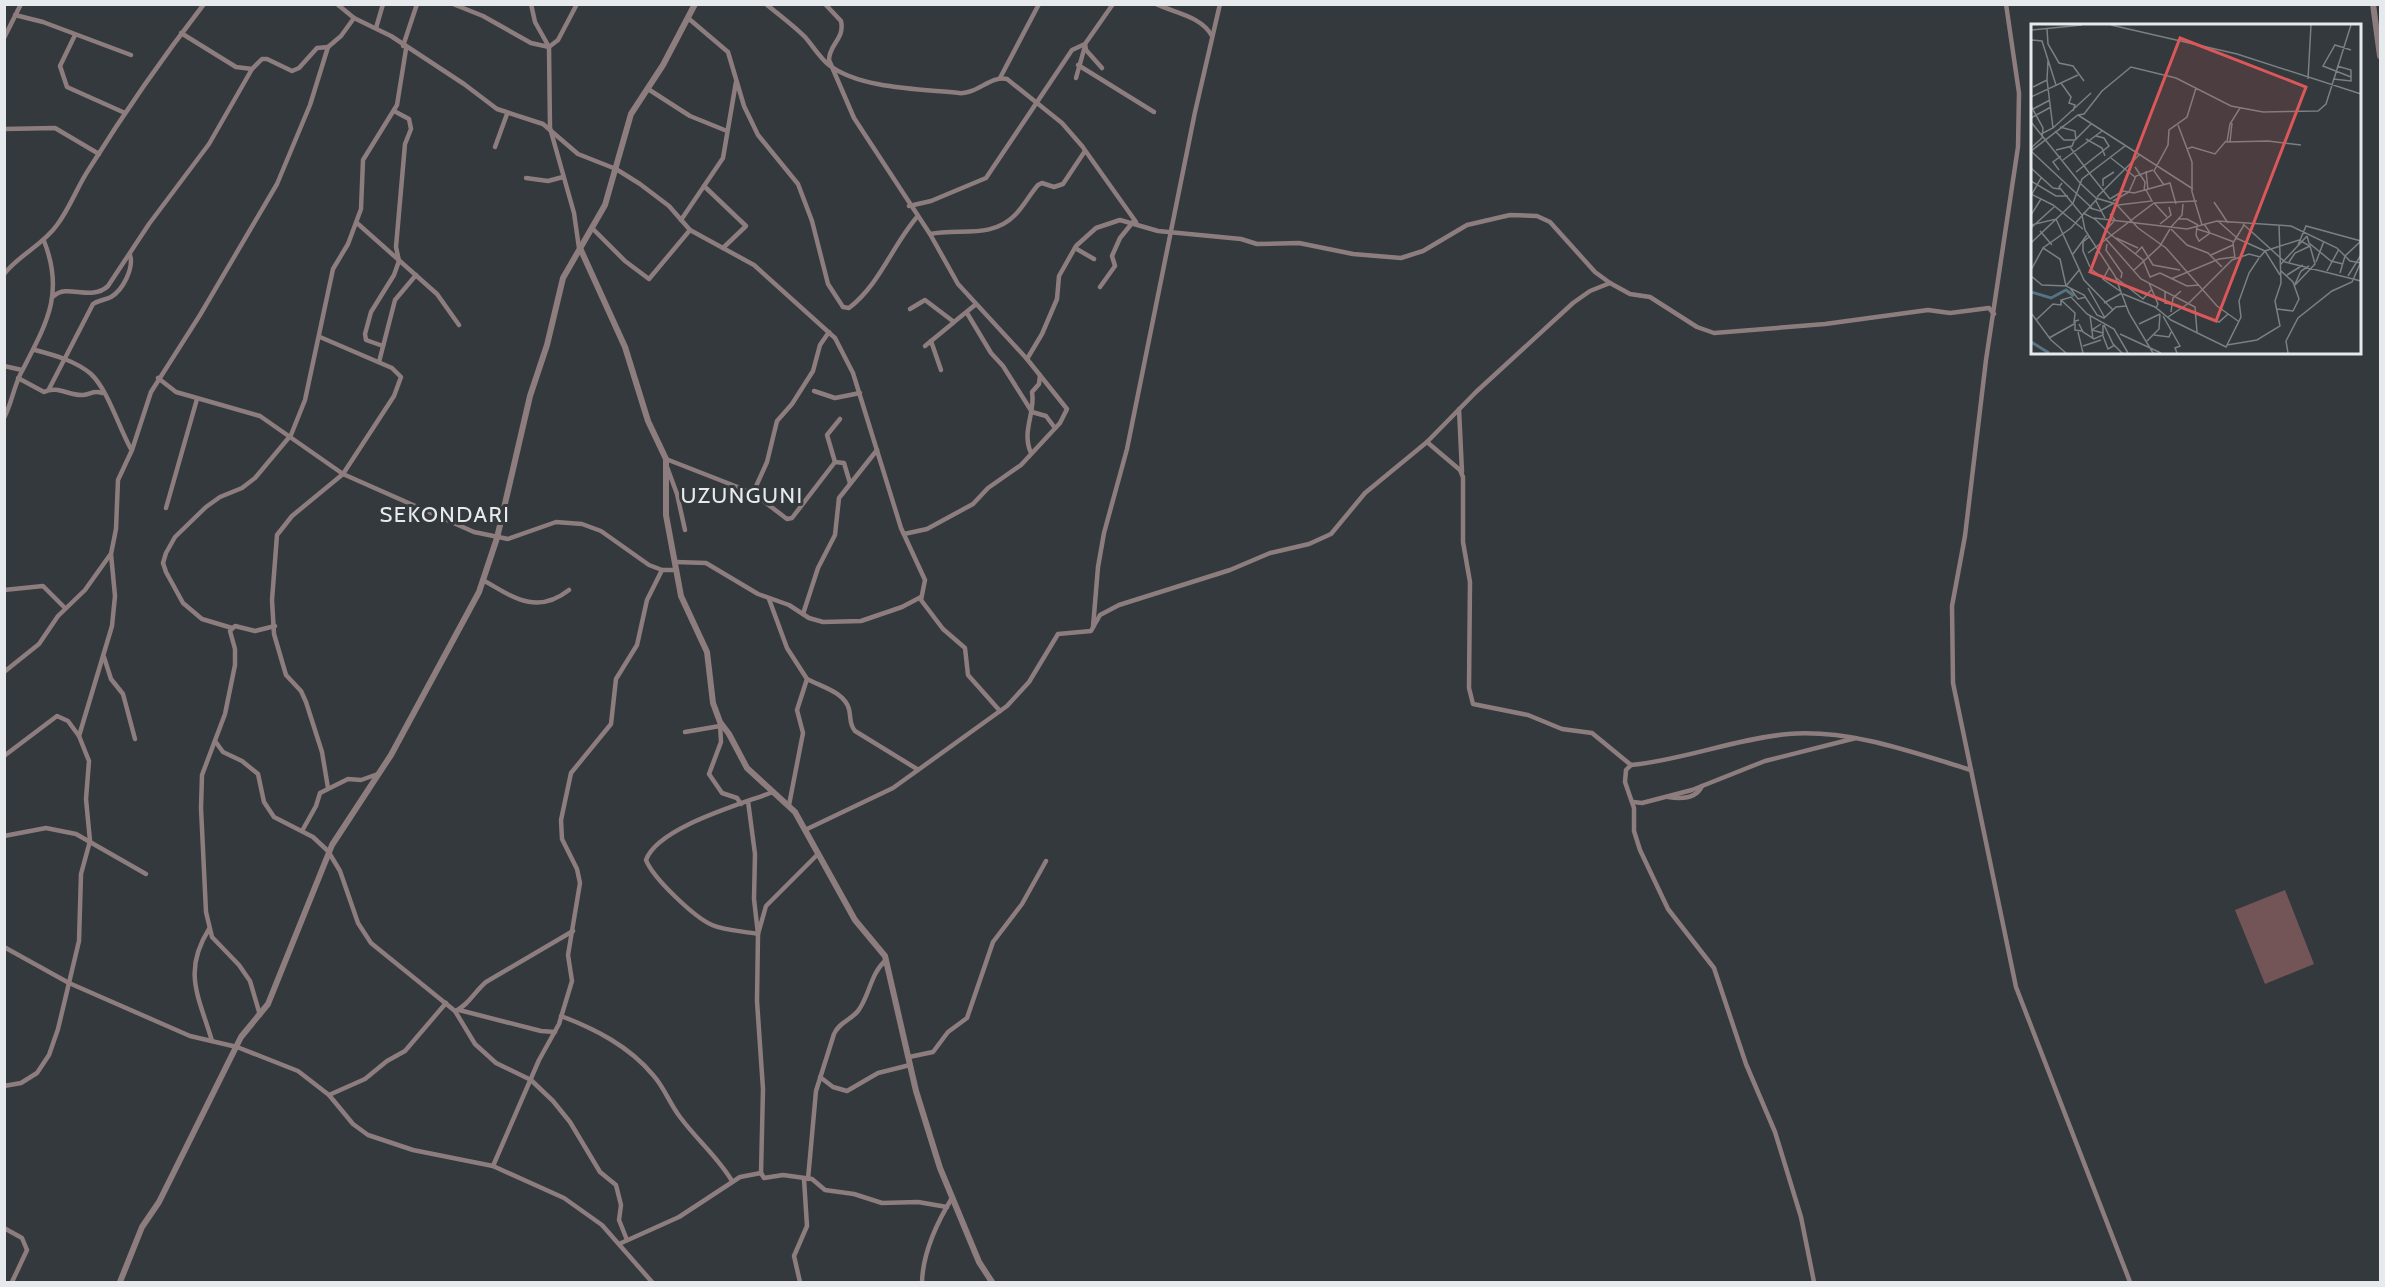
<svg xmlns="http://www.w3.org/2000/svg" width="2385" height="1287" font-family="Cabin,sans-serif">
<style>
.garden{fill:#745557}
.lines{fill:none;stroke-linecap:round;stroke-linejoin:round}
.minor{stroke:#8d7d7e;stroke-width:4.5}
.tertiary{stroke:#8d7d7e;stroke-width:6}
.labels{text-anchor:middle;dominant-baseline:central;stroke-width:6;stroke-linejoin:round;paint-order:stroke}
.quarter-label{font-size:22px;letter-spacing:1.5px;fill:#e6eaec;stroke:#33393c}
.inset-river{fill:none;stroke:#567383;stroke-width:3}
.inset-road{fill:none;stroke:#7b8082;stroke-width:1.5}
.view{fill:#da5859;fill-opacity:0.15;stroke:#da5859;stroke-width:3}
.inset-edge{fill:none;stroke:#e6eaec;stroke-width:3}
</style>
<rect width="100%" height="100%" fill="#33393c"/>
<polygon class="garden" points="2285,890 2314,964 2265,984 2235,910"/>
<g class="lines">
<g class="minor">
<polyline points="337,4 354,18 391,36 464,84 497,109 543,124 578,154 616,169 640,184 669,206 690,230 754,265 835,338 853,373 901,528 925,580 921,600 943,629 965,648 968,675 1000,711"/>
<polyline points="453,4 483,16 531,43 549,47 558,40 577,4"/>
<polyline points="531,4 535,22 549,47 550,128 574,213 579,248"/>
<path d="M766,4C779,15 793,25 805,37C813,46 820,58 829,65C860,89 922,89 959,93C976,95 991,75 1007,79L1062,123L1082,146L1136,222"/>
<path d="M825,4L841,21C845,39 829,44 829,60L854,118L930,234L958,284L1027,359L1067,409L1060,423L1021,465L988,488L973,504L927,529L904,534"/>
<path d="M1156,4C1175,13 1201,16 1212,36"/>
<polyline points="2006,4 2019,93 2018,147 1986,360 1965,536 1952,606 1953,683 2016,987 2130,1282"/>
<polyline points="15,15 43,22 131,55"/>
<path d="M688,18L728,52L744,106L758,135L798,184L812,221L828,284L843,307L849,308C880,284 892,246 917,217"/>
<polyline points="376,28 383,4"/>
<polyline points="181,33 236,67 252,69"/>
<polyline points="75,35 60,66 67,87 125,113"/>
<polyline points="4,38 21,4"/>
<polyline points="403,46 417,4"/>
<polyline points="1078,65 1154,112"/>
<polyline points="1102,68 1086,50 1085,44 1113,4"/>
<polyline points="1000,78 1039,4"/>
<polyline points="1076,78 1085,46"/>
<polyline points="648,89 690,116 727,131"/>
<polyline points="4,129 55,128 99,154"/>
<polyline points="495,147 507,114"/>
<polyline points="526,178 548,181 563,177"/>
<polyline points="704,186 746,226 723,248"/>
<polyline points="909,206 931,201 986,178 1072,50 1085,44"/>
<polyline points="681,220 723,158 736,82"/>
<polyline points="357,223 437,294 459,325"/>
<polyline points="592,228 625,261 649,279 690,230"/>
<path d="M930,234C959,228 992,239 1015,215C1024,206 1030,194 1038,185L1042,183L1054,187L1063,184L1085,151"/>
<polyline points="1075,248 1094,259"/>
<path d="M4,274C20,254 43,245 57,225C70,208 77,187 89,169C124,113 163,57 204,4"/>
<polyline points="1100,287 1115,266 1112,256 1120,238 1133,222"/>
<path d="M54,296C67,283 91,302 108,286L149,224L209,144L252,69L262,59H267L292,71L299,68L317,48L328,47"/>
<polyline points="910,309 925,300 954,322 975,305"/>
<polyline points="967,313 991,353 1003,366 1032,412 1046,416 1055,428"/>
<polyline points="320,337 392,368 401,377 394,396 343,474 292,516 277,535 272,600 274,634 286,675 301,691 306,702 322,752 328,788"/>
<polyline points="931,341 941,370"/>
<polyline points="383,346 366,340 365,334 371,312 394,275 399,261 396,247 405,144 411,129 409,119 394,111"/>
<polyline points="925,346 953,323"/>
<path d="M35,350C54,355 76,361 91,374C108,390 119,428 131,449"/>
<polyline points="1027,359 1042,334 1057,299 1059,276 1076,246 1096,228 1120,220 1158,231 1241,239 1257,244 1299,243 1353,254 1401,258 1423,251 1467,225 1510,215 1537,216 1550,222 1595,272 1610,283 1630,294 1650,297 1697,327 1714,333 1825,324 1928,310 1950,313 1989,308 1994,314"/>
<polyline points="379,362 395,300 416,275"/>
<polyline points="4,366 22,370"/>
<path d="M18,378L44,392C57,385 69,396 83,395C91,394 94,390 102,393"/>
<polyline points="158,378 176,392 260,416 343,474 474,532 508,539 556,522 582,524 601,531 649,565 662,570 677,570"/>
<path d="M49,389L93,304C99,300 105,300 111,297C123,290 134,268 130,255"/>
<polyline points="814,391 835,398 860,393"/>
<polyline points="1459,409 1462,472"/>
<path d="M4,418C12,403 14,385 22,371C46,324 65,294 44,241"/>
<polyline points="1427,442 1460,470 1463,477 1463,542 1470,582 1469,688 1473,704 1528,715 1562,729 1592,733 1631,765"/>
<path d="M1031,453C1021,431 1036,412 1032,392L1039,384L1040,375"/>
<polyline points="666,459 753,493 787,519 792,518 835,462 844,463 850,483"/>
<polyline points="835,462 827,435 840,419"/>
<polyline points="667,467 677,494 685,530"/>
<polyline points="753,493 767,462 777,421 792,404 813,371 820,345 829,332"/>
<polyline points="166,508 197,399"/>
<polyline points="676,562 706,563 758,594 789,605 809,618 823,622 861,621 902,607 921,597"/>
<path d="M483,580C514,598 537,615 569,590"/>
<polyline points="4,590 43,586 65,608"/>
<polyline points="769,599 787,648 807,679 797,710 803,733 789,805"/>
<polyline points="803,614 818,568 835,535 839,498 877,450"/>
<polyline points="1093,627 1098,567 1104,533 1127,449 1195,112 1220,4"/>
<polyline points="232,628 202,619 183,603 166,572 163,563 166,553 175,537 206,507 220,497 242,488 255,478 291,435 305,400 333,269 348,244 361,209 363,160 397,105 406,49"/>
<polyline points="104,657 111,679 123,694 135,739"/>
<polyline points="4,672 39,644 58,616 85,590 110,555"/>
<path d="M807,679C822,687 844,692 849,709C851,717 849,724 855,731L917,769"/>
<polyline points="720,724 721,742 709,774 722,793 737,798 741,804"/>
<polyline points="685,732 720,726"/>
<polyline points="215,741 223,752 242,761 258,774 264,802 274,817 313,837 328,851 340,871 358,923 371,943 455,1011 475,1044 496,1063 531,1080 553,1101 570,1122 600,1172 616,1185 621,1205 619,1220 627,1240"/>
<polyline points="4,756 57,716 68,721 79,736"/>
<path d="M1668,797C1680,799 1696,799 1702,786"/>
<path d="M748,801L755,854L754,899L758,934C743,931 726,931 712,925C694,917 653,878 646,860C658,827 742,804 773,792"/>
<polyline points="1633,802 1642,803 1692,790 1765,761 1856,738"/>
<polyline points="805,830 893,788 1007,706 1029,682 1058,634 1091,631 1100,615 1119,605 1230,570 1270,553 1309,544 1331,534 1365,493 1427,442 1476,392 1573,303 1590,291 1610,283"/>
<polyline points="302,831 316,806 320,793 348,779 361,780 378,774"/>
<polyline points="4,836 46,828 76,834 146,874"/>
<path d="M209,929C182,972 199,997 212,1041"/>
<polyline points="4,947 69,983 190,1036 237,1047 298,1071 329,1095 353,1124 368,1135 413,1150 493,1166 564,1198 602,1225 652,1282"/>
<polyline points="459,1010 541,1031 555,1032"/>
<path d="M455,1011C468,1006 475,991 486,982L573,931"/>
<polyline points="260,1015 250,981 239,965 212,937 206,912 201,808 202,775 225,714 235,665 235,649 230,631 235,626 255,631 275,626"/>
<path d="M561,1016C595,1029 629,1046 653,1075C664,1087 670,1104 680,1117C697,1140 718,1157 732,1181"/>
<polyline points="909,1057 933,1052 948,1032 967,1018 993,942 1022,904 1046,861"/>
<polyline points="820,1077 833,1087 847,1091 878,1073 910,1065"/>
<polyline points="4,1086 21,1083 37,1073 49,1055 58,1029 79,941 81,874 90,841 86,799 89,761 79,736 112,626 115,596 111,554 116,529 118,480 132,450 151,392 200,315 277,184 310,105 328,47 341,36 354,18"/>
<polyline points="329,1095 365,1079 387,1061 405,1051 446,1003"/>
<polyline points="493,1166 539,1060 559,1024 572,981 568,955 580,883 577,869 562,839 561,820 571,773 611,724 616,679 637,645 647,600 662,570"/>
<polyline points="761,1173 763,1089 757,1001 758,934 766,906 818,854"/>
<path d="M808,1179L816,1091L834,1034C839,1022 851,1020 858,1011C870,995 870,974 886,960"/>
<polyline points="4,1228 22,1238 27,1250 12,1282"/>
<polyline points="619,1244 679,1217 740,1177 761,1173 764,1178 783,1175 812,1179 825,1190 854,1194 882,1203 918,1202 947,1207"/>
<polyline points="800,1282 794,1256 807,1226 804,1179"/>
<path d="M922,1282C923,1252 936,1224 952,1198"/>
<path d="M1814,1282L1801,1217L1775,1132L1746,1064L1714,968L1668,909L1640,850L1634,831V808L1625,782L1626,770L1631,765C1684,760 1734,739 1788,734C1850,729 1912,752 1971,770"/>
</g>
<g class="tertiary">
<polyline points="2373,4 2380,56"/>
<polyline points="580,248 625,347 648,421 666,459 666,515 681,596 707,652 713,703 720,722 729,734 747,768 795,812 855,920 885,956 916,1091 940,1168 979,1262 992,1282"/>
<polyline points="120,1282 142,1227 159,1202 241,1037 268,1004 332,845 391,755 479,592 497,538 530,396 547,345 563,278 605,205 631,114 663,65 695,4"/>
</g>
</g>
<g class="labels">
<g class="quarter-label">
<text x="742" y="495">UZUNGUNI</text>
<text x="445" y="514">SEKONDARI</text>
</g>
</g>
<g transform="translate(2031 24)">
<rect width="330" height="330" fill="#33393c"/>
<path class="inset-river" d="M0,268L20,274L35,266L43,272M0,318L18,329"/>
<path class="inset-road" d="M80,1L206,30L330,70M16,5L17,20L28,39L42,42L53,57M0,6L51,1M0,16L11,17L25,61M320,26L304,21L292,42L320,53M277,55L280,1M302,55L320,57V46L306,42M16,56L22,104M30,59L40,73L38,79L44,81L42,87M2,63L16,56L17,36M0,73L47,51M0,82L12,104L11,114L0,124M209,84L199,100L196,118L237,117L270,121M2,85L19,76M47,91L53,90L71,67L100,43L145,54L200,82L232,88L287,87L295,80L320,1M0,94L20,83M0,98L49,159L65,174L85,180L107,204L135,224L186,282L207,297M147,101L161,138V168L171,201M29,103L44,107L45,116M24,107L33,116H44L60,100M10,110L22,104L60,69M55,115L71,124L74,132M199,118L201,99M39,123L59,150M156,125L161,123L184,130L195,117M25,126L41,122L43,117M0,127L47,91L162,165M0,127L61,184M80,134L104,153M32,136L71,107M104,143L114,158L113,167M0,144L22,164L29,165M28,146L22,138L30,132M115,147L117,166M45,148L78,122L73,114L65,112M59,150L79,175M0,157L25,172H37M31,159L28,163L51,191L54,206L84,252L98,289L122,329M133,161L123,147L137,121L138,106L156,93L165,64M72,162V155L83,148M0,170L22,181L52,205M1,170L10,154M66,173L108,131M66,175L40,204L12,224L29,235L35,262L53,271L66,291L73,294L85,283L95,282M79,175L92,167L103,169L139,159L145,180M65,177L74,194M82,177L98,168L105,152L122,146M183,178L197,199M123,179L136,193M87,181L121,177L115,166M59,184L69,187L83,179M52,189L64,195L79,210M0,191L10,175M63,194L156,205L186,197L260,202L306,224L319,237L330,239M147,195H156L167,201M187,197L205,213M129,200L140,191L138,183M173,200L179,209L203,218M212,200L254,238L330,257M0,201L25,195L53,256L82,286M166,202L165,211L168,217L179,209L166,205M140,203L151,191L152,180M0,204L23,183M140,205L156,221L177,229L191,243M75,206L84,196L79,190M9,207L21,221M79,210L112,236L119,253L129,249M276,212L278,219L300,237L312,240M58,213L52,218V227L59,243M74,214L110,255L164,283L166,308M85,214L107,224M205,214L234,227M0,219L42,179L51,155L94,122M76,220L75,226L91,249L90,254M267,221L275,202L330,217M66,227L60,245L72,254M234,227L249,251M57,229L123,179L166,177M42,230L56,211M104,230L111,223L122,241L149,246M180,231L202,221M204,234L202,219L213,201M258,238L264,229L279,222M285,238L293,217M249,241L276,212M78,244L72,255L89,267M0,246L12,224M102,247L129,222L139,205M296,247L308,225M129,249L156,262L168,261M309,249L314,232L330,217M256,251L272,241M0,252L11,261L36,262M317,252L330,231M84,253L112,275L121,265M140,255L188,235L204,233M118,259L127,280L125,284M264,260L270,247L278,242M35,262L49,245M39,264L47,275L55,273M57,264L74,294M134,268V279L141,280M92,270L124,283L140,296L195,323L210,293L208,277L218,249L228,234M30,276L44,289L43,299M73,279L91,269M246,285L262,287L268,275L262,258L249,246M140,288L142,274L150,267M0,289L20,316L35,329M59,291L62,315M132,292L149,322L144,324L146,329M137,293L158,279L201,236L218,230L229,233L234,227L268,216L279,222L284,240L264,261M179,294L188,298L197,290M5,296L22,280L30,281V276L40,273L56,290L83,305L97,329M48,296L44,297V306L51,307M48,300L52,308L63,315L72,311V301M70,300L61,306L72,309M108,300L129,290M73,301L82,320L91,329M47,308L52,329M89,310L130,329M123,311L138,313L140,308M72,312L77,325L84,321M18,314L43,300M116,317L128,305L129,290M196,321L226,316L249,302L244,277L250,259L248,201M52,322L70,316M257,329L255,317L267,294L301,267L321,258L329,240"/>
<path class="view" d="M149,14L275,63L185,297L59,248Z"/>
<rect width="330" height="330" class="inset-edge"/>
</g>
<rect width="2385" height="1287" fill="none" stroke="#e6eaec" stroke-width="12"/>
</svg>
